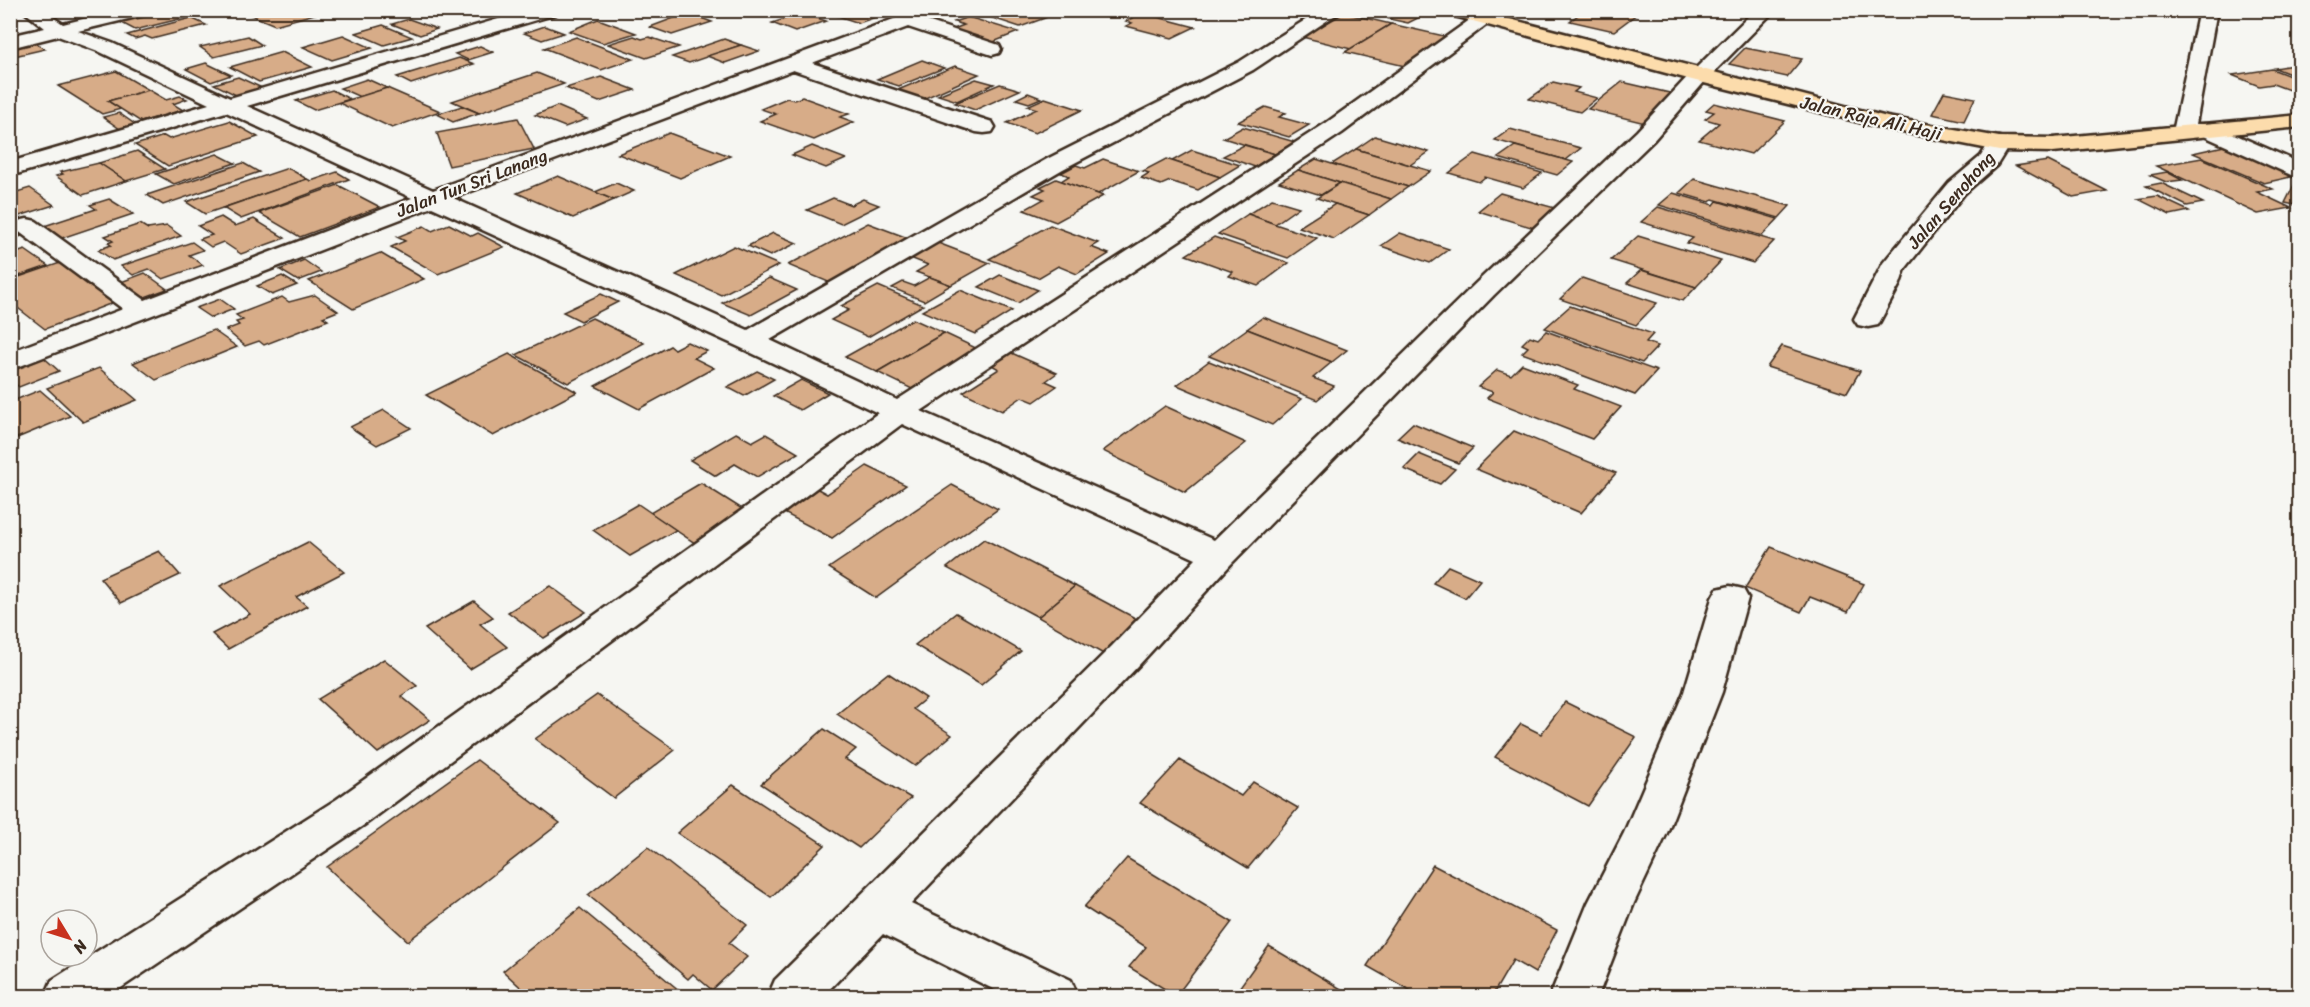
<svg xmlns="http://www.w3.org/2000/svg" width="2310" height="1007" font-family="Sriracha,sans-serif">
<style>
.building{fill:#d7ac88;stroke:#3b2a1e;stroke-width:1.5}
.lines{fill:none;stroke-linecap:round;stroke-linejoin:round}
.minor-casing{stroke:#3b2a1e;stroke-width:5}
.major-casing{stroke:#3b2a1e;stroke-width:5}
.minor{fill:#f6f6f2;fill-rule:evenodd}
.major{fill:#fcdcac;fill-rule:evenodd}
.labels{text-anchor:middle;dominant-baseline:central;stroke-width:4.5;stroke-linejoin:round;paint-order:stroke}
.far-street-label{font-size:18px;fill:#3b2a1e;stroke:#f6f6f2}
</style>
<rect width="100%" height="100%" fill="#f6f6f2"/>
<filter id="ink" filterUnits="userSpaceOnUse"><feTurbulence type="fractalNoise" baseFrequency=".0167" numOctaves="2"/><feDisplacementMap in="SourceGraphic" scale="12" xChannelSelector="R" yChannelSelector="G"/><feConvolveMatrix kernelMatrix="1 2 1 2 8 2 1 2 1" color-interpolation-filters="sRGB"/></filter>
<g filter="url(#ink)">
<g class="building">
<polygon points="160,10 199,10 204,13 135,30 118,21"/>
<polygon points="255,10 329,10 275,25 246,13"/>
<polygon points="692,10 734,10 713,17"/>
<polygon points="820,10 872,10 884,14 859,23"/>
<polygon points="990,10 1011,10 1022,14 1027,12 1045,18 1020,27 980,14"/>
<polygon points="1499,10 1539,10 1529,17"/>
<polygon points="1585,10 1625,10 1638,13 1614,31 1570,21"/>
<polygon points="687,13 712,22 672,35 650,27"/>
<polygon points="803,13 826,21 795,32 772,23"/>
<polygon points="1142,13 1195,27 1172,38 1126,26 1132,23 1126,21"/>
<polygon points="1344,13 1391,24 1351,49 1302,37"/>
<polygon points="1399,13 1418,18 1408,23 1389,19"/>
<polygon points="968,17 1018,32 991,43 951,30 964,25 954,22"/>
<polygon points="191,18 206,25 152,39 145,36 135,39 127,35"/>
<polygon points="409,19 437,29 420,35 392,24"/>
<polygon points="598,19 636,33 603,43 569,31"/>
<polygon points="1391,24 1453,38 1409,67 1345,52"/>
<polygon points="383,25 412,37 384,45 356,33"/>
<polygon points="545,26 564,33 542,40 524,33"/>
<polygon points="343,35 372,48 332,60 303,47"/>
<polygon points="248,36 262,45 214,57 200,47"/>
<polygon points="634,36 642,39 649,37 679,47 646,58 608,44"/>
<polygon points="576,37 633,59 601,70 544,48"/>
<polygon points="26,38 45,49 10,57 10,42"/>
<polygon points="724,39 741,45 689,63 672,57"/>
<polygon points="741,45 759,51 725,63 707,56"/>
<polygon points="480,46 493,52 468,60 455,54"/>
<polygon points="1745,48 1802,59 1787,77 1729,64"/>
<polygon points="282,52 312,67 259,82 230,67"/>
<polygon points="459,58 474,64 411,84 397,77"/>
<polygon points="922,60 944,68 899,86 877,79"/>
<polygon points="206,63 231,75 211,82 186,69"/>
<polygon points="2300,64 2300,78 2275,68"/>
<polygon points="955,66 979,74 923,99 898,90"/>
<polygon points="2272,69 2300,80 2300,94 2273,84 2259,86 2232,75"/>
<polygon points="116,71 149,90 108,101 121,109 102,114 58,86"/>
<polygon points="537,73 564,84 479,113 452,101"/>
<polygon points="238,77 262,88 238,96 214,84"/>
<polygon points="601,77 635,90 599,102 566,88"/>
<polygon points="367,79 387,88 360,97 340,88"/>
<polygon points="976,79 994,84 957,101 938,95"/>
<polygon points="1553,82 1579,88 1574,92 1597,98 1580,112 1529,99"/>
<polygon points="1622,82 1678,95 1645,123 1588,109"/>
<polygon points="1000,84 1020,90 975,110 955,103"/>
<polygon points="387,88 440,111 392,128 339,103"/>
<polygon points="149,90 166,100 180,96 187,99 173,104 183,110 141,122 108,101"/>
<polygon points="332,90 350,99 314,110 296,101"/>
<polygon points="1944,92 1975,98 1964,121 1932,114"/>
<polygon points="1028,93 1041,98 1029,103 1016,99"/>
<polygon points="802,97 849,114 840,117 854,122 814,140 760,121 776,114 761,109 787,98 794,100"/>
<polygon points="1045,98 1082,110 1035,133 1007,123 1037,109 1027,106"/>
<polygon points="1714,103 1785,121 1751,154 1699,140 1719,123 1705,119 1714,112 1706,110"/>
<polygon points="462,106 479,113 453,122 437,114"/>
<polygon points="557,106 587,119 565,127 535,115"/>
<polygon points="1265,107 1286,113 1279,117 1309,125 1289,137 1238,122"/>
<polygon points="119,113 136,125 120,129 103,117"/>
<polygon points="518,118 534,149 449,166 437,133"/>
<polygon points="229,121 258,137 168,166 135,145 164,136 169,139"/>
<polygon points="1243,127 1295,142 1275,154 1223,138"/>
<polygon points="1510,129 1581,148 1566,160 1495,140"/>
<polygon points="669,133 730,156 680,178 618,154"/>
<polygon points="1375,136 1429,152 1410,165 1356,149"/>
<polygon points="1244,145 1275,154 1255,167 1223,156"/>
<polygon points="812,146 846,159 826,168 792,155"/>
<polygon points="1515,146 1566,160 1573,162 1557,175 1498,158"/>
<polygon points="2224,146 2295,176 2264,183 2193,153"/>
<polygon points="1356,149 1410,165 1431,171 1408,187 1332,164"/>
<polygon points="1192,150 1240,165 1220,177 1172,161"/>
<polygon points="137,151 165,169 126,181 99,163"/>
<polygon points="217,154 235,163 174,184 156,174"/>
<polygon points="1475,154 1542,173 1523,188 1485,177 1479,182 1449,173"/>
<polygon points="2202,158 2273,189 2257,192 2291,208 2258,214 2156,166"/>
<polygon points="1103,159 1139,171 1098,194 1061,181 1069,176 1061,173 1076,165 1085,168"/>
<polygon points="1166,159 1220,177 1198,190 1170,181 1161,185 1141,178 1149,173 1143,171"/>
<polygon points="1316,159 1332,164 1408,187 1391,199 1298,170"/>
<polygon points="2048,161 2107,191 2073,197 2016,166"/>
<polygon points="99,163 126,181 83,195 56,176 63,174 60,172"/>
<polygon points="243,163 259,172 163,205 147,195"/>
<polygon points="288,168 307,179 205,214 186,202"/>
<polygon points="1298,170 1340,183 1321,195 1279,182"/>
<polygon points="337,172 349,179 241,219 223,208 307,179 311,181"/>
<polygon points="2167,172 2182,180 2166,182 2150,175"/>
<polygon points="558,176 595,192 614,200 573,218 517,193"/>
<polygon points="1056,179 1098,194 1103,196 1056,222 1024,210 1044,199 1033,195 1045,189 1040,187"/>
<polygon points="1694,179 1790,206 1779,218 1713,199 1710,202 1679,193"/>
<polygon points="2296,181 2300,182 2300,206 2285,203"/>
<polygon points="616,183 634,191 614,200 595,192"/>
<polygon points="1340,183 1391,199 1369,215 1317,198"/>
<polygon points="2161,183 2203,203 2187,206 2146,186"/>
<polygon points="338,185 380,207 300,237 259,213"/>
<polygon points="30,188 54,205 10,219 10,194"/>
<polygon points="1500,193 1555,208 1534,228 1478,211"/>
<polygon points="1673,193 1714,205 1717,201 1778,219 1762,236 1659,205"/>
<polygon points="2157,196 2189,211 2170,215 2138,199"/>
<polygon points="833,198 851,205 863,199 879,205 841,224 807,210"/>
<polygon points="109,199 133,214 59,239 41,227 96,209 90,205"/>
<polygon points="1272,199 1299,207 1275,224 1248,214"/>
<polygon points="1335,204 1369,215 1334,239 1299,227"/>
<polygon points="1658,207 1774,241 1753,263 1687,243 1693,238 1641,222"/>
<polygon points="1248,214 1275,224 1317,238 1288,258 1218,234"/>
<polygon points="221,217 235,226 254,219 285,238 241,254 223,242 211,247 200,239 212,235 198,226"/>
<polygon points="868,223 913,240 833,284 788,265"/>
<polygon points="140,224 148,229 167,226 181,236 113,260 98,250 111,245 108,243 113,241 105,236"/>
<polygon points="449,224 472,236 478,233 504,247 438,274 391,247 405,241 397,237 424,226 432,231"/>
<polygon points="1050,225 1098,243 1091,247 1109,254 1077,274 1058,266 1038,278 989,259"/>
<polygon points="20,228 28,234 10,240 10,231"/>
<polygon points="773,233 797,243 770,256 748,246"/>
<polygon points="1400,233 1449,249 1430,263 1381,246"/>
<polygon points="1638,236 1721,261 1696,287 1611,260"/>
<polygon points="1214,237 1289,263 1258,286 1229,276 1233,272 1186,255"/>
<polygon points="192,242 203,250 189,255 203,265 163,279 149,269 133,275 121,266"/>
<polygon points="938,243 990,263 951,285 916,272 928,265 910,258"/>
<polygon points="734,246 779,265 721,295 676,275"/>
<polygon points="25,250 48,266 10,279 10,255"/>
<polygon points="380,253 424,279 353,309 309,281"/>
<polygon points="304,260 321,272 298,281 280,270"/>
<polygon points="60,263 115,302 45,329 10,302 10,280"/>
<polygon points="1641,270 1696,287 1683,301 1627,283"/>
<polygon points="145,273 167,289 134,301 113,285"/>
<polygon points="1000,275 1038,290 1018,303 979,287"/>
<polygon points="282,276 297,285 272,295 257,286"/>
<polygon points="930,277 951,285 924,301 892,288 903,282 914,286"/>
<polygon points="769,278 797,290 751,315 722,303"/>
<polygon points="1582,278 1657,303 1636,325 1560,299"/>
<polygon points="878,286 923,305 868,337 831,320 849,310 841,306"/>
<polygon points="960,290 1012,311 975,334 922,311"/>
<polygon points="601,294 618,302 581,321 563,312"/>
<polygon points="315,295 338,311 323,317 328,320 264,345 259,341 245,346 226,330 239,325 236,322 243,320 236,315 282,297 289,302"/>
<polygon points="220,299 234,309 211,318 196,308"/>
<polygon points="1570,306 1653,334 1646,342 1658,346 1642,363 1545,328"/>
<polygon points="1263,317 1347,350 1332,362 1247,329"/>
<polygon points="592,318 644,343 568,383 516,355"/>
<polygon points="913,319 944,333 877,372 845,357"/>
<polygon points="1247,329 1332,362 1313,378 1334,386 1317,400 1209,356"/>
<polygon points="213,330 237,347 156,380 133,363"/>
<polygon points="1546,331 1657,371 1635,395 1522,353 1528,347 1522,344 1530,336 1538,339"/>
<polygon points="944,333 978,349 912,389 877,372"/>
<polygon points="687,342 707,351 694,358 714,368 639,409 595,386 670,346 674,349"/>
<polygon points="1782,346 1860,371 1847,393 1767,367"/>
<polygon points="1007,351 1057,373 1046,381 1057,386 1034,402 1022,397 1002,411 963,392 999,369 988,363"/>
<polygon points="509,354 577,392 493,436 426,395"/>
<polygon points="41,355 59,371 19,387 10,379 10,366"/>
<polygon points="1209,361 1302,399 1272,425 1177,385"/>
<polygon points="1522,364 1578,385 1574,389 1621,407 1592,439 1487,398 1493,392 1478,387 1497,370 1511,375"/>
<polygon points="99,368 137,400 83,422 47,388"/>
<polygon points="757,371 774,379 744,396 727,387"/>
<polygon points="801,380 828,393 800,410 773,396"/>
<polygon points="40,390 70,416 17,438 10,431 10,402"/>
<polygon points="1165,406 1246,443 1185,492 1103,451"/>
<polygon points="384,410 411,428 377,445 350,427"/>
<polygon points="1413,423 1473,448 1458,463 1397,438"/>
<polygon points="1514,431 1616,473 1581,513 1476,469"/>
<polygon points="736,433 752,442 766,434 798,453 757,477 735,464 716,476 690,460"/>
<polygon points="1419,454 1455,469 1440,484 1404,469"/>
<polygon points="867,466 906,485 832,538 782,512 816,488 827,494"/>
<polygon points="701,483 747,512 695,543 650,513"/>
<polygon points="952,485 998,509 876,598 829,568"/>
<polygon points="638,504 676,530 630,556 593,530"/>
<polygon points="984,539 1075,586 1038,617 947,568"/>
<polygon points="308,542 344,572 296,597 307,606 228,649 212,634 250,614 220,586"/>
<polygon points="1771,547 1864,584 1848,612 1810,597 1801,612 1745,588"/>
<polygon points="159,551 180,575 121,603 100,578"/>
<polygon points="1448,566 1480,580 1465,598 1433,583"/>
<polygon points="550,586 586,612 544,638 508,612"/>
<polygon points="1075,586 1150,626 1114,660 1038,617"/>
<polygon points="474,601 493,617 480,624 507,647 470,669 425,629"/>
<polygon points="956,613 1021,651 981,685 915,645"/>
<polygon points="384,659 417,686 401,696 430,720 378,753 318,699"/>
<polygon points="888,673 926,698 913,709 952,735 915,766 837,714"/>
<polygon points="597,695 675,750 614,798 535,739"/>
<polygon points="1565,702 1636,737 1588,806 1495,757 1521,724 1541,734"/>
<polygon points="824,729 856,749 845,759 911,798 859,848 761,784"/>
<polygon points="477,760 560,823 408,941 327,867"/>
<polygon points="1180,760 1241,796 1253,782 1298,808 1248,868 1140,803"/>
<polygon points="733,785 825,845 771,897 677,833"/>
<polygon points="648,847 747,925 729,943 747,957 712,990 693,974 688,979 588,895"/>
<polygon points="1127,858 1232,922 1176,996 1129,967 1146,947 1084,907"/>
<polygon points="1433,865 1557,930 1535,973 1513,960 1492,996 1420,996 1367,966"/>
<polygon points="580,908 686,996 530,996 503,971"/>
<polygon points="1269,946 1353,996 1237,996 1234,995"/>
</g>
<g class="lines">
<g class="minor-casing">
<g id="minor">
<polygon points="22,10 43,10 63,24 119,10 152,10 149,14 78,31 112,43 230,98 529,10 559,10 556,14 247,106 433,190 918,10 945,10 942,14 924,20 999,45 1001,49 999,53 992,55 908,27 812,63 992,122 995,127 992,132 984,133 976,132 793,70 453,198 748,330 1047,159 1239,62 1321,10 1343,10 1253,70 1063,169 770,340 897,400 1326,123 1478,14 1490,14 1493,18 1490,22 1342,133 921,411 1214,540 1476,283 1637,131 1692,72 1755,10 1775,10 1706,80 1653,141 1494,295 1231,564 1138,666 911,904 1071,980 1078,996 1007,996 883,934 823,996 768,996 775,980 1112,646 1196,559 902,424 367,823 109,996 45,996 52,980 337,799 878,413 739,347 432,207 10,370 10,352 123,309 18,231 15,226 18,221 27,219 36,221 145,300 412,198 226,112 10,176 10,162 209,104 98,51 58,36 10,48 10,36 45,28"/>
<polygon points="2199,10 2217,10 2196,124 2211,124 2300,163 2300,179 2195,132 2192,137 2184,138 2176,137 2173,132"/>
<polygon points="1999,137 2007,139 2010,144 1997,165 1965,193 1905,269 1900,284 1878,325 1868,327 1858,325 1854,319 1883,263 1949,183 1981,156 1991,139"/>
<polygon points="1730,586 1743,589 1748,598 1722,692 1667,833 1634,903 1598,996 1550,996 1588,903 1624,833 1684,692 1712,598 1717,589"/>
</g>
</g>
<g class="major-casing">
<polygon id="major" points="1444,10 1475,10 1887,117 1999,137 2053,138 2300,115 2300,127 2053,152 1999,151 1887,129 1692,80 1447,14"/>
</g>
<use href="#minor" class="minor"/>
<use href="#major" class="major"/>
</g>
</g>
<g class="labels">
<g class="far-street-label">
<text transform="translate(1871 118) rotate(13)">Jalan Raja Ali Haji</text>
<text transform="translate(472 183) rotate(-21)">Jalan Tun Sri Lanang</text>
<text transform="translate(1951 200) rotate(-49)">Jalan Senohong</text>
</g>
</g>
<rect width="2310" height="1007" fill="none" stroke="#f6f6f2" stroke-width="36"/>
<rect x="18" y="18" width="2274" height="971" fill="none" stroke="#3b2a1e" stroke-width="2" filter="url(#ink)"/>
<g transform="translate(69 938) rotate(128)"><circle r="28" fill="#f6f6f2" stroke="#aba49d" stroke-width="1.5"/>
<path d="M0-4.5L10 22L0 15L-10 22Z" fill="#c8321e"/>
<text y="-9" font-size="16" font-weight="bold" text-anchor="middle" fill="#3b2a1e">N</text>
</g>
</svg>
